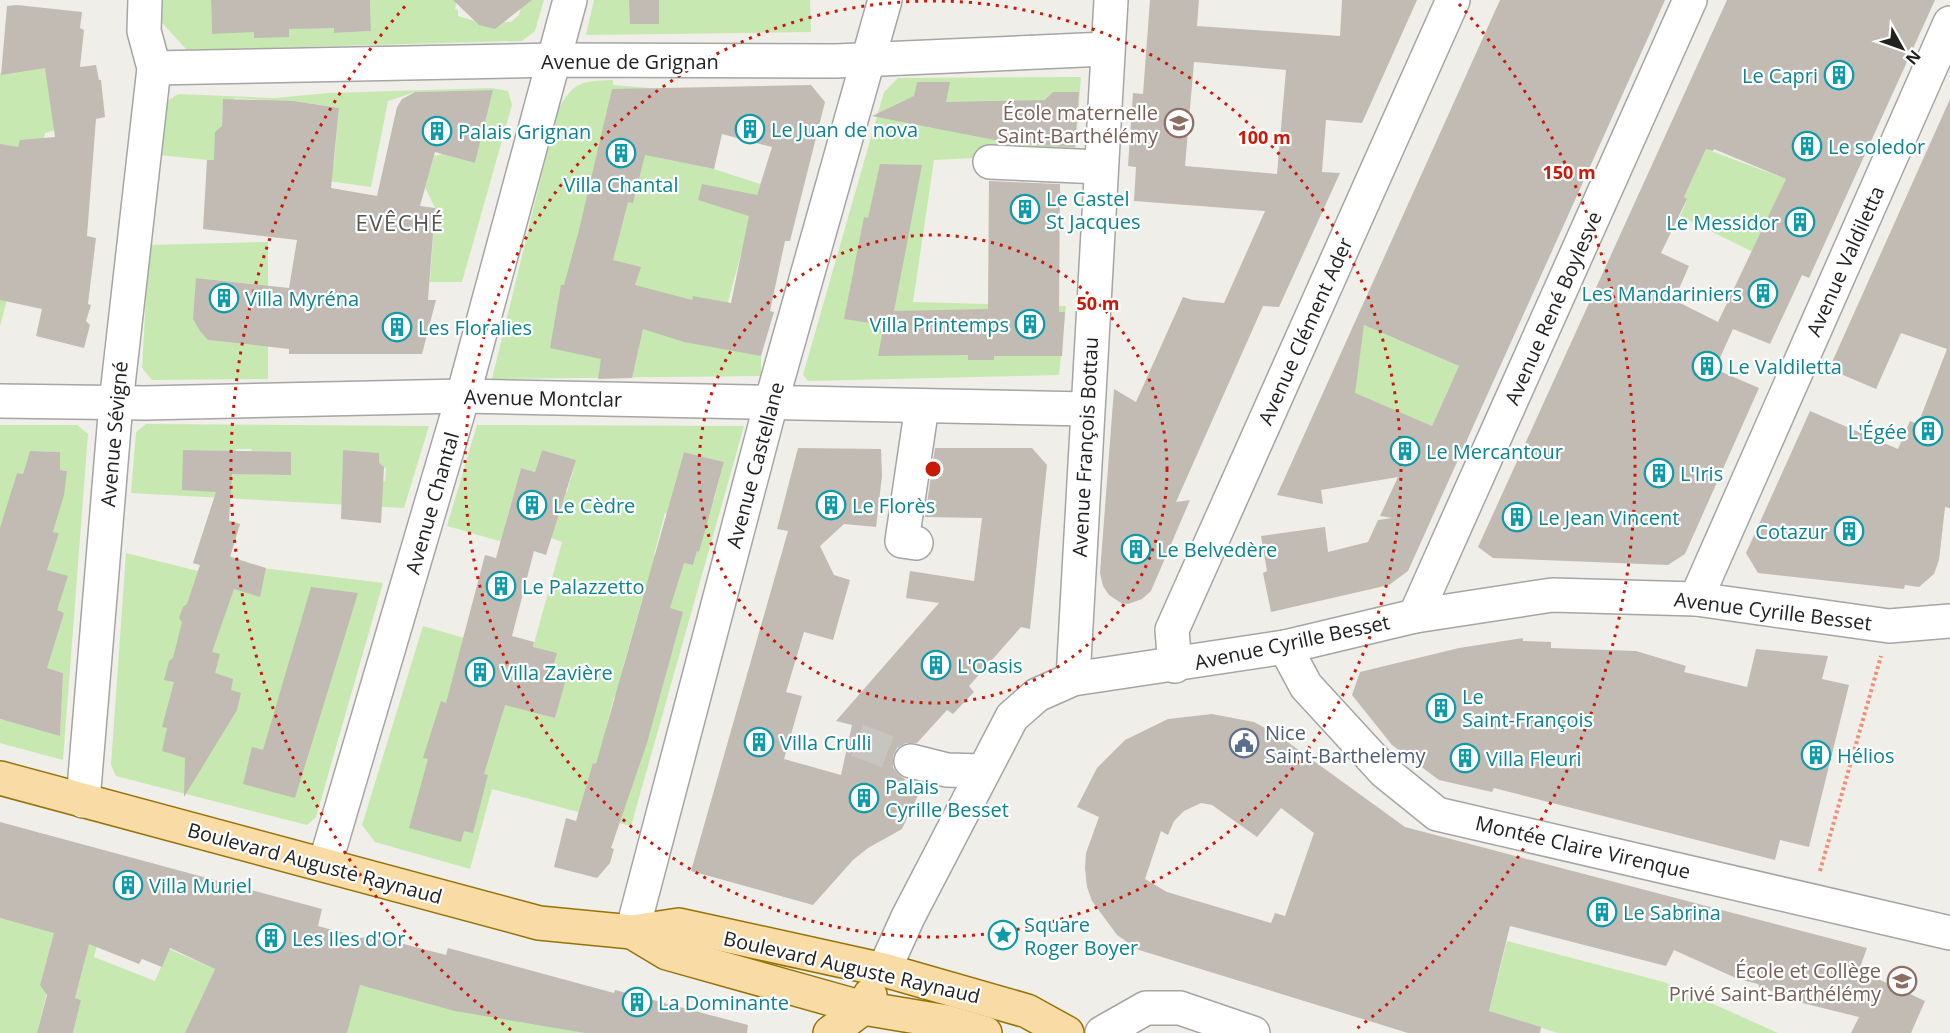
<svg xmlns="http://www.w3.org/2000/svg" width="1950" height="1033" font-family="'Open Sans',sans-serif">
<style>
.grass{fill:#c7e8b0;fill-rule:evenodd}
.building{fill:#c1bbb4;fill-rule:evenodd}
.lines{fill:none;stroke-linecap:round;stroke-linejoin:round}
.minor-tunnel{stroke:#c7c5c0;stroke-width:33;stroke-dasharray:33 16;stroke-linecap:butt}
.minor-casing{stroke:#a5a5a5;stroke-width:36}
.major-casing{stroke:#967307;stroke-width:36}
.path{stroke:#f48d75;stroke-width:4;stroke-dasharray:3 3;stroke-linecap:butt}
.minor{stroke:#fff;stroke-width:33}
.major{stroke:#f8dba5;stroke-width:33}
.ring{fill:none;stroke:#c81909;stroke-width:3;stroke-dasharray:3 6}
.labels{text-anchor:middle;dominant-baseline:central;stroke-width:4.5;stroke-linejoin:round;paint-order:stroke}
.street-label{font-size:20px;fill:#212121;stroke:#fff}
.culture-label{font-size:20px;fill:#0d838f;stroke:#fff;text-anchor:start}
.education-label{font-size:20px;fill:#785e54;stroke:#fff;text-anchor:end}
.service-label{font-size:20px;fill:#4e5e75;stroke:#fff;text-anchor:start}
.quarter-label{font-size:22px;letter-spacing:1.5px;fill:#545454;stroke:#fff}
.centre{fill:#c81909;stroke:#fff;stroke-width:3}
.ring-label{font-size:18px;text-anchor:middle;font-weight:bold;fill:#c81909;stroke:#fff;stroke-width:4.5;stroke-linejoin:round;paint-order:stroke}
</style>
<rect width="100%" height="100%" fill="#f0eee8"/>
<g class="grass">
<polygon points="153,0 211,0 212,34 254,31 254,37 289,37 289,29 305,28 333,0 335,33 371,31 370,0 457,0 455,9 458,10 458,16 475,21 511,22 519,15 523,0 544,0 535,31 522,41 187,50 152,12"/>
<polygon points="594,0 810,0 811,32 586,35"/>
<polygon points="46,61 55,130 45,133 27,224 0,326 0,73"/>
<polygon points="1081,77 1075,153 934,160 913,302 1066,306 1059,375 808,381 803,375 884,92 898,78"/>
<path d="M613,80V85L649,88L648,106L655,157L714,169L760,184L728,302L761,356V376L492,379L557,112C573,82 580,81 613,80Z"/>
<path d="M492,88L508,91L512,105L462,282H430L435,208L425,187L434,156L443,154L475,163L492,93L489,90L415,92L388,101L371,187L270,173L267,166L159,155C160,130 153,105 179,94L274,98L329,93ZM235,98L263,100L262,128L268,130L267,142H262L260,155L216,150L215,132L222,128L223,99L233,100ZM295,101L339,108L334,163L319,161V150L289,146Z"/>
<polygon points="1706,149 1786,179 1753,252 1680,216 1687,200 1684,197"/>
<path d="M268,242V379L152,380L142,368L149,245ZM196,278L253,284V345L209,340V333L200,331Z"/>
<polygon points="1364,325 1459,366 1432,426 1354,394"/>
<path d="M146,424L429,426L404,508L131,493L136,432ZM236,449H251L254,455L252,474H232L183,490V450L235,451ZM343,450L379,453V466L386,468L385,481H377L376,495L342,493Z"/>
<path d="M0,425H77L88,434L63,760L0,743V719L54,734L60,731L63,673L50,669L46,684L0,641L50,656L64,613L8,595L0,623ZM30,451L60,452V470L67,471L12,489L17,473L23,474ZM58,515L53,532L59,533L52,553L7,541Z"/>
<path d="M477,425L744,426L631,826L492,789L470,869L375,842L362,825L423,626L464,638L533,647L562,542L551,538L558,490L567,492L576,460L542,450L535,472L521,468L505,525L546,537L541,553L447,526ZM684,452L724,462L714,500L673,491ZM665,513L705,524L699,551H697L693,565L654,555ZM642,600L664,679L623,667ZM529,669L565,679L555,718L519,708ZM614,697L632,701L647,743L605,732Z"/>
<polygon points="209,514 240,524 230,556 247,562 246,566 383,583 316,817 307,825 116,776 111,765 126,553 198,571 200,565 193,563"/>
<polygon points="106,910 94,957 155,981 169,949 215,969 196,1009 231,1023 228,1033 73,1033 81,1000 75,998 80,978 76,975 52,940 40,985 47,992 37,1033 0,1033 0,918 34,927"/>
<polygon points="1507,941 1664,982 1778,1033 1558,1033 1489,1011"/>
<polygon points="343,981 585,1033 245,1033"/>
</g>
<g class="building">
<polygon points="211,0 370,0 371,31 334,33 334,28 289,29 289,37 254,38 254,32 212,34"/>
<polygon points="453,0 532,0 495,29 479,25"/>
<polygon points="629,0 659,0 659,24 630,24"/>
<path d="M1150,0H1199L1197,26L1340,36L1342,0H1417L1362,123L1326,120L1322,172L1340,173L1279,307L1263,306L1176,502L1190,500L1151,591L1142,599L1128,604L1121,603L1109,595L1103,586L1100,573L1114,389L1136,402L1183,297L1193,300L1224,303L1265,211L1134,201L1136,167L1128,166L1133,93L1143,94ZM1194,62L1286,70L1277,174L1185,166Z"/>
<path d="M1500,0H1665L1408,571L1389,585L1271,612L1263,573L1267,571L1261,536L1325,527L1328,552L1368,542L1378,520L1392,518L1380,516L1398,477L1321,490L1323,504L1277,495ZM1364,325L1459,366L1432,426L1355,393Z"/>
<path d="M1727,0H1935L1809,278L1802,275L1770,344L1733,329L1715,369L1759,388L1685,554L1668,565L1493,558L1478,547ZM1706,149L1713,151L1714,149L1786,179L1718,322L1674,300L1689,266L1661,253L1687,199L1684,197Z"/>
<polygon points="17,5 82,12 80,28 84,30 80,67 96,65 99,80 101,80 105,117 96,119 87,236 96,238 88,304 91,305 86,321 90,325 84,348 36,336 42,309 0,300 0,144 18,147 20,140 55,137 45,68 1,75 7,6"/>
<polygon points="917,82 950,82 946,102 1045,100 1053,92 1079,92 1075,147 1015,144 872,116 914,96"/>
<path d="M811,85L825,102L790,241H785L770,311L774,312L761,356L684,342L643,329L632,378L598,379L601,359L550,348L561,285H564L579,230L612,89ZM722,134L772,147L757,195L702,184L698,200L749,216L731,303L693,296L692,300L635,285L641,267L613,260L628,202L633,203L645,155L714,169Z"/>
<polygon points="493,90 475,163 435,152 420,206 435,208 428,300 436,300 422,354 289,354 289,349 208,340 200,331 193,319 196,278 289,288 297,240 203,229 207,160 214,160 215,132 222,126 223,99 294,101 339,108 331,188 377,196 397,107 402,99 415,92"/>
<polygon points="1950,99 1950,508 1945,507 1939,560 1934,574 1919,587 1905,585 1904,589 1758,573 1746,553 1810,411 1898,449 1910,421 1918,424 1947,349 1901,333 1876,389 1829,369"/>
<polygon points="880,164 922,165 894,311 988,309 989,181 1060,184 1059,312 1065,312 1062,356 994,356 994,360 968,360 968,355 878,356 884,325 844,319 864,217 868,218"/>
<polygon points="798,448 881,449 882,476 876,527 844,524 820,546 834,575 850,580 833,640 804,632 786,692 802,696 784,759 841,775 852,725 836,721 939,603 906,598 910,571 974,581 982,518 925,517 935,448 1032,448 1047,465 1030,629 1021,627 969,686 974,692 953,714 947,710 917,743 906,743 897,748 893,757 893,767 898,774 905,779 904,782 922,787 902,829 868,848 853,860 813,905 691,871 788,531 777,529"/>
<polygon points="183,450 291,452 291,475 232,474 229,521 240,524 230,557 266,568 260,597 234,589 212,652 220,654 215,673 233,679 231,690 241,693 237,710 184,797 185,758 162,751 167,728 162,727 174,682 164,680 169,661 173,658 182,622 179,618 183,607 187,604 200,565 193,563 216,492 182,490"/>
<polygon points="343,450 379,453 379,463 384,467 381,523 341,519"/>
<polygon points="542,450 576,460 546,555 534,551 512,636 534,642 533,647 557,653 551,674 566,679 555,718 505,705 484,774 488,775 473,833 464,831 461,842 409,828 428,759 423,758 441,701 446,703 485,555 496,558 521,468 535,472"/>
<polygon points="30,451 60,452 60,470 67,471 64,495 53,532 59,533 47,570 68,576 57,610 64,613 47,668 63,673 60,736 0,719 0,528 17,473 23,474"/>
<polygon points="684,452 724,462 699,552 697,551 693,565 684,563 670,608 683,612 647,743 611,848 614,849 610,863 597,878 554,867 566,818 576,821 593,763 596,764"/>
<polygon points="311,587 358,593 295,798 243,784 252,747 263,750"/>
<polygon points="1523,638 1523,641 1551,642 1551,648 1636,651 1686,666 1684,672 1747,687 1756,649 1828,656 1822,679 1849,685 1809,847 1780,840 1775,860 1494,788 1492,792 1439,780 1392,745 1352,695 1360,672 1459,648"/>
<path d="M1212,714L1254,722L1278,735L1405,827L1867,948L1859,970L1925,1001L1911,1033H1851L1859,1017L1790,1000V997L1759,987L1758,984L1738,979L1674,950L1666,966L1510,926L1489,1011L1541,1027L1540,1033H1408L1139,950L1117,935L1092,901L1087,887L1085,868L1086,853L1099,817L1077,807L1097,768L1125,740L1168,719ZM1201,803L1212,805L1257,837L1281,808L1314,833L1285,916L1275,913L1271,923L1167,892L1145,879L1161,831L1168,835L1174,821L1184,811Z"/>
<polygon points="0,822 322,909 318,926 362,938 369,935 446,955 448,948 614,993 615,990 748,1025 747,1033 585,1033 455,1011 360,985 347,1033 185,1033 215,969 170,948 162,967 142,959 139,964 89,944 75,998 81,1000 73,1033 37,1033 47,995 40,985 54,933 0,918"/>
</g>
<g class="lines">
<polyline class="minor-tunnel" points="857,740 911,761"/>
<g class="minor-casing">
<g id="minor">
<polyline points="154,68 555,60 836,61 1106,49"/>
<polyline points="990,162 1100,167"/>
<polyline points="0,401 145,403 463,396 1087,409"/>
<polyline points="916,543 902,541 922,406"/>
<polyline points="1696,599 1950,23"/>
<polyline points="1415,616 1690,0"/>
<polyline points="1285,647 1306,686 1385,772 1437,814 1950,933"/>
<polyline points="1175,666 1172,630 1453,0"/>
<polyline points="1073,679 1111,0"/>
<polyline points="911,761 947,770 982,771"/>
<polyline points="83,801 116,403 154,68 144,31 145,0"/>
<polyline points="325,864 463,396 570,0"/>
<polyline points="632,932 771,403 885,0"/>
<polyline points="884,970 908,917 1012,717 1037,695 1073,679 1285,647 1415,616 1552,595 1696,599 1889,626 1950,621"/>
<polyline points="1102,1033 1146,1008 1180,1008 1253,1033"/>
</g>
</g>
<g class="major-casing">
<g id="major">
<polyline points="0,778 539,923 632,932 679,925 884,970 1027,1011 1067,1033"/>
<polyline points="632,932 667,953 863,1008 947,1022 985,1033"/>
<polyline points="830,1033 863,1008 870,995"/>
</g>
</g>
<polyline class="path" points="1820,871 1881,656"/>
<use href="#minor" class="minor"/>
<use href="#major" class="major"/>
</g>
<g class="ring">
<circle cx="933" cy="469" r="234"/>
<circle cx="933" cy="469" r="468"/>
<path d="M511 1030A702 702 0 0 1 407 4M1459 4A702 702 0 0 1 1355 1030"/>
</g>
<defs>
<g id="building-ring" transform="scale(1.5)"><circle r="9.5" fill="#fff" stroke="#0f9aa8" stroke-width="1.5"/><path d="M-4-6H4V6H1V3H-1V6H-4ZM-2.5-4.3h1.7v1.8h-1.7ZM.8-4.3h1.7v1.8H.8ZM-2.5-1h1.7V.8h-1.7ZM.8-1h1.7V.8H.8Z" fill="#0f9aa8"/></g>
<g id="school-ring" transform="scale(1.5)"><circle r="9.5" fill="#fff" stroke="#8d6e63" stroke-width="1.5"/><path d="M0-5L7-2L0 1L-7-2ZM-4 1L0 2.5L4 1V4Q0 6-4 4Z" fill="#8d6e63"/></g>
<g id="civic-ring" transform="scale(1.5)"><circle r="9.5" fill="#fff" stroke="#5c6f8a" stroke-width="1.5"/><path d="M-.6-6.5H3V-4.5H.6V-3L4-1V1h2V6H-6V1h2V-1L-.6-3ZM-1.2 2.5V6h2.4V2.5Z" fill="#5c6f8a"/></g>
<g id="sight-ring" transform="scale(1.5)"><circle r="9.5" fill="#fff" stroke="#0f9aa8" stroke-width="1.5"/><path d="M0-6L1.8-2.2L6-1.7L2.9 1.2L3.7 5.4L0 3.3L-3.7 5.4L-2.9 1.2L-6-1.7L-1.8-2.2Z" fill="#0f9aa8"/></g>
</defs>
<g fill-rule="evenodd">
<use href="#building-ring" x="1839" y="75"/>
<use href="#school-ring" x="1179" y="123"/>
<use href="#building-ring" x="750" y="129"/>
<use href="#building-ring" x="437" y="131"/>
<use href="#building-ring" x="1807" y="146"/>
<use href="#building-ring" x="621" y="153"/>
<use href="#building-ring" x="1025" y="209"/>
<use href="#building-ring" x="1800" y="222"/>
<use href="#building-ring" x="1763" y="293"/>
<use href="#building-ring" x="224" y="298"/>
<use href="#building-ring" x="1030" y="324"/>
<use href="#building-ring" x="397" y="327"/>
<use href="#building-ring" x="1707" y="366"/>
<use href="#building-ring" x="1928" y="431"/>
<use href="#building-ring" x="1405" y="451"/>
<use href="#building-ring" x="1659" y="473"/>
<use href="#building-ring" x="532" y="505"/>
<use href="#building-ring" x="831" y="505"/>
<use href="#building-ring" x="1517" y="517"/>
<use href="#building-ring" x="1849" y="531"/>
<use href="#building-ring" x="1136" y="549"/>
<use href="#building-ring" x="501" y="586"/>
<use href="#building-ring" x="936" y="665"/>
<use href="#building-ring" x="480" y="672"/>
<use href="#building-ring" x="1441" y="708"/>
<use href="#building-ring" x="759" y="742"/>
<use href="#civic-ring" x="1244" y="743"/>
<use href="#building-ring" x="1816" y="755"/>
<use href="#building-ring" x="1465" y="758"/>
<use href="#building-ring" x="864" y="798"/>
<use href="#building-ring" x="128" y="885"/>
<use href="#building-ring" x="1602" y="912"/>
<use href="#sight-ring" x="1003" y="935"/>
<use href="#building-ring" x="271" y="938"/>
<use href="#school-ring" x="1902" y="981"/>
<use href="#building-ring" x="637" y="1002"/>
</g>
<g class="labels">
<g class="street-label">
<text x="630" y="61">Avenue de Grignan</text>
<text transform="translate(1845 261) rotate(-66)">Avenue Valdiletta</text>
<text transform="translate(1553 308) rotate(-66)">Avenue René Boylesve</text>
<text transform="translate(1305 331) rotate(-66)">Avenue Clément Ader</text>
<text transform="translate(543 398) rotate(1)">Avenue Montclar</text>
<text transform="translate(114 434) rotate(-85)">Avenue Sévigné</text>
<text transform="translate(1085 447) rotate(-87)">Avenue François Bottau</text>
<text transform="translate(755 465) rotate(-75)">Avenue Castellane</text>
<text transform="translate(432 503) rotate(-74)">Avenue Chantal</text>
<text transform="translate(1773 611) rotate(7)">Avenue Cyrille Besset</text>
<text transform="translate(1292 642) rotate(-12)">Avenue Cyrille Besset</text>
<text transform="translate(1583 847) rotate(13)">Montée Claire Virenque</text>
<text transform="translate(315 863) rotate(15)">Boulevard Auguste Raynaud</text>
<text transform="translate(852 967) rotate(13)">Boulevard Auguste Raynaud</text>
</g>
<g class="culture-label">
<text x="1818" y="75" text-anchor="end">Le Capri</text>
<text x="771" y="129">Le Juan de nova</text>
<text x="458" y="131">Palais Grignan</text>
<text x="1828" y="146">Le soledor</text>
<text x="621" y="184" text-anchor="middle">Villa Chantal</text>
<text x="1046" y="198">Le Castel<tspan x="1046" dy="23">St Jacques</tspan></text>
<text x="1779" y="222" text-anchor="end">Le Messidor</text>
<text x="1742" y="293" text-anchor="end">Les Mandariniers</text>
<text x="245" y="298">Villa Myréna</text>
<text x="1009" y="324" text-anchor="end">Villa Printemps</text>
<text x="418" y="327">Les Floralies</text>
<text x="1728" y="366">Le Valdiletta</text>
<text x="1907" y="431" text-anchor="end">L'Égée</text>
<text x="1426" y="451">Le Mercantour</text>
<text x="1680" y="473">L'Iris</text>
<text x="553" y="505">Le Cèdre</text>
<text x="852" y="505">Le Florès</text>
<text x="1538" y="517">Le Jean Vincent</text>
<text x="1828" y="531" text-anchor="end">Cotazur</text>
<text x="1157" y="549">Le Belvedère</text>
<text x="522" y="586">Le Palazzetto</text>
<text x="957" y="665">L'Oasis</text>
<text x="501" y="672">Villa Zavière</text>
<text x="1462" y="696">Le<tspan x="1462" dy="23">Saint-François</tspan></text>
<text x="780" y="742">Villa Crulli</text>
<text x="1837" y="755">Hélios</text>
<text x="1486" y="758">Villa Fleuri</text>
<text x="885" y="786">Palais<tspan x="885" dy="23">Cyrille Besset</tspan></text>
<text x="149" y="885">Villa Muriel</text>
<text x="1623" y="912">Le Sabrina</text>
<text x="1024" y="924">Square<tspan x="1024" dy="23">Roger Boyer</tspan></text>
<text x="292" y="938">Les Iles d'Or</text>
<text x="658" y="1002">La Dominante</text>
</g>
<g class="education-label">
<text x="1158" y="112">École maternelle<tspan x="1158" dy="23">Saint-Barthélémy</tspan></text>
<text x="1881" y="970">École et Collège<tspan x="1881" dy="23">Privé Saint-Barthélémy</tspan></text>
</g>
<g class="service-label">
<text x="1265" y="732">Nice<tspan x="1265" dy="23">Saint-Barthelemy</tspan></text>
</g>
<g class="quarter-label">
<text x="400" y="222">EVÊCHÉ</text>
</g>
</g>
<circle cx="933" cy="469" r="9" class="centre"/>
<g class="ring-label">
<text x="1264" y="144">100 m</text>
<text x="1569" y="179">150 m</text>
<text x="1098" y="310">50 m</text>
</g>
<g transform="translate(1902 48) rotate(130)" stroke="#ffffff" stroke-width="4.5" paint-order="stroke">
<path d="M0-4.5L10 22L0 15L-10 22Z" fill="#212121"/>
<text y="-9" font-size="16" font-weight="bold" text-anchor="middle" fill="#212121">N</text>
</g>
</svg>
